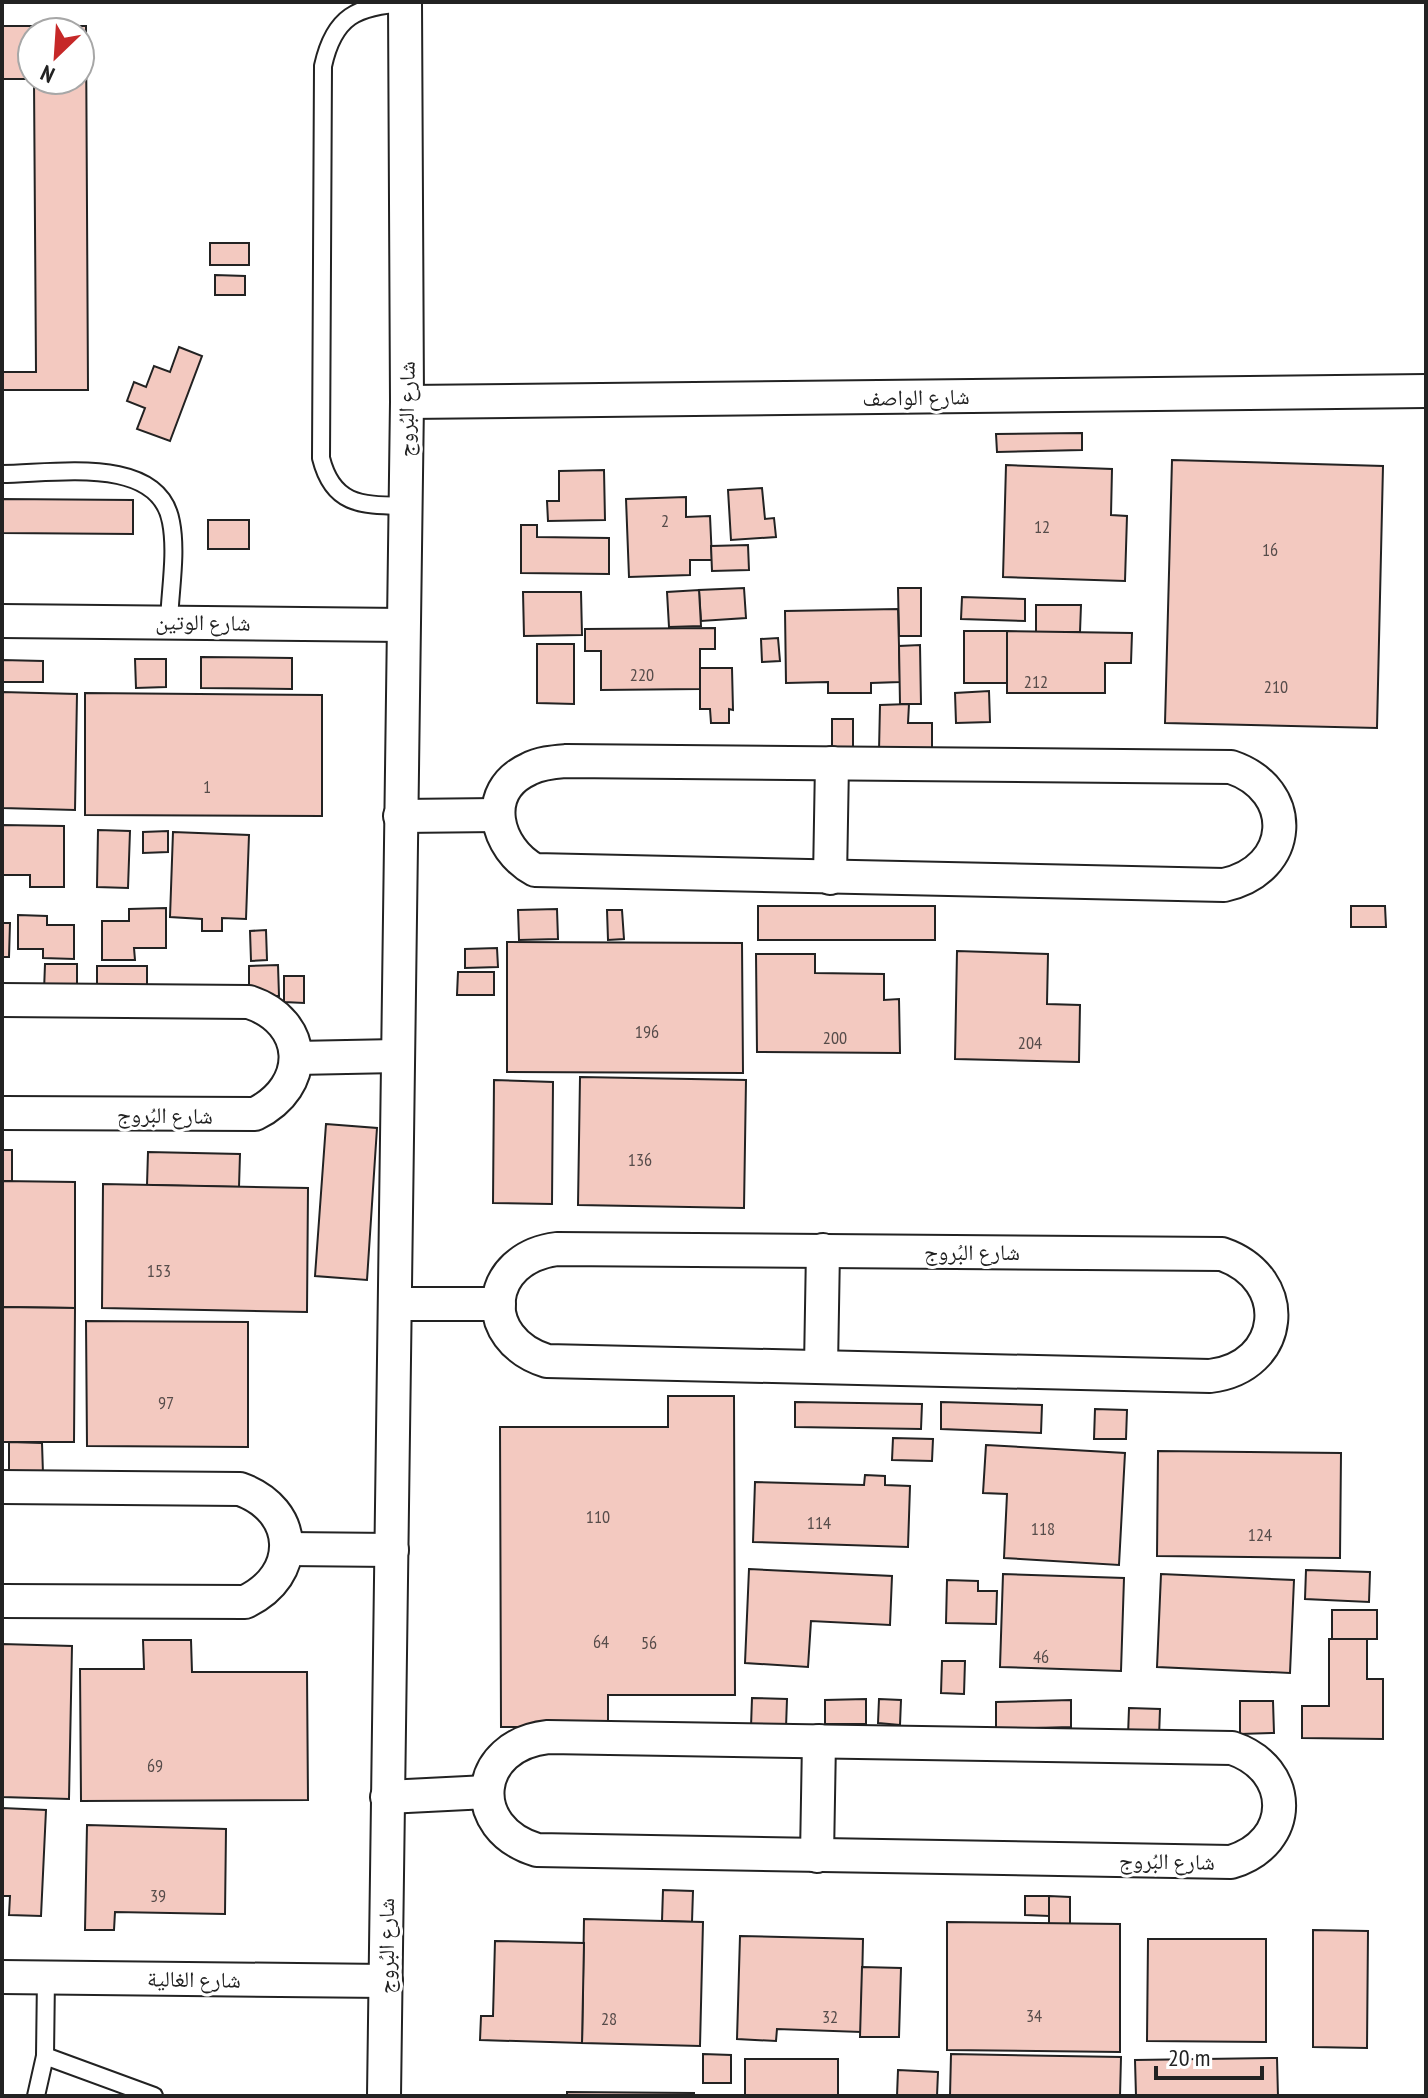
<svg xmlns="http://www.w3.org/2000/svg" width="1428" height="2098" font-family="'PT Sans Narrow','Noto Naskh Arabic',sans-serif">
<style>
.building{fill:#f3c9c0;stroke:#222;stroke-width:2}
.lines{fill:none;stroke-linecap:round;stroke-linejoin:round}
.service-casing{stroke:#222;stroke-width:20}
.minor-casing{stroke:#222;stroke-width:36}
.service{stroke:#fff;stroke-width:16}
.minor{stroke:#fff;stroke-width:32}
.labels{text-anchor:middle;dominant-baseline:central;stroke-width:6;stroke-linejoin:round;paint-order:stroke}
.number-label{font-size:18px;fill:#564c4a}
.street-label{font-size:22px;fill:#222;stroke:#fff}
</style>
<rect width="100%" height="100%" fill="#fff"/>
<g class="building">
<polygon points="2,26 86,26 88,390 2,390 2,372 36,372 34,80 80,80 80,32 32,32 32,79 2,79"/>
<rect x="210" y="243" width="39" height="22"/>
<polygon points="215,275 245,276 245,295 215,295"/>
<polygon points="179,347 202,356 170,441 137,429 145,408 127,401 134,382 146,387 154,366 170,372"/>
<polygon points="1082,433 1082,450 997,452 996,434"/>
<polygon points="1172,460 1383,466 1377,728 1165,723"/>
<polygon points="1006,465 1112,469 1111,515 1127,516 1125,581 1003,577"/>
<polygon points="604,470 605,520 548,521 547,501 559,501 559,471"/>
<polygon points="762,488 765,519 774,518 776,537 731,540 728,490"/>
<polygon points="686,497 686,517 710,516 712,560 690,560 690,575 629,577 626,499"/>
<polygon points="2,499 133,500 133,534 2,533"/>
<rect x="208" y="520" width="41" height="29"/>
<polygon points="521,525 537,525 537,537 609,538 609,574 521,573"/>
<polygon points="748,545 749,570 712,571 711,546"/>
<polygon points="744,588 746,618 701,621 699,590"/>
<polygon points="898,588 921,588 921,636 899,636"/>
<polygon points="699,590 701,626 669,627 667,592"/>
<polygon points="523,592 581,592 582,635 524,636"/>
<polygon points="962,597 1025,599 1025,621 961,619"/>
<polygon points="1036,605 1081,605 1080,632 1036,632"/>
<polygon points="898,609 900,682 871,683 871,693 828,693 828,682 786,683 785,611"/>
<polygon points="715,628 715,649 700,649 700,689 601,690 601,651 585,651 585,629"/>
<rect x="964" y="631" width="43" height="52"/>
<polygon points="1007,631 1132,633 1131,663 1105,663 1105,693 1007,693"/>
<polygon points="778,638 780,661 762,662 761,639"/>
<polygon points="537,644 574,644 574,704 537,703"/>
<polygon points="920,645 921,704 900,704 899,646"/>
<polygon points="201,657 292,658 292,689 201,688"/>
<polygon points="135,659 166,659 166,687 136,688"/>
<polygon points="2,660 43,661 43,682 2,682"/>
<polygon points="700,668 732,668 733,710 729,709 729,723 711,723 710,709 700,709"/>
<polygon points="989,691 990,722 956,723 955,693"/>
<polygon points="2,692 77,694 75,810 2,808"/>
<polygon points="85,693 322,695 322,816 85,815"/>
<polygon points="909,704 908,723 932,723 932,752 879,751 880,705"/>
<rect x="832" y="719" width="21" height="31"/>
<polygon points="2,825 64,826 64,887 30,887 30,875 2,875"/>
<polygon points="98,830 130,831 128,888 97,887"/>
<polygon points="168,831 168,852 143,853 143,832"/>
<polygon points="173,832 249,835 246,919 222,918 222,931 202,931 202,919 170,917"/>
<rect x="758" y="906" width="177" height="34"/>
<polygon points="1351,906 1385,906 1386,927 1351,927"/>
<polygon points="166,908 166,948 134,948 135,960 102,960 102,921 129,921 129,909"/>
<polygon points="557,909 558,939 519,940 518,910"/>
<polygon points="607,910 622,910 624,939 608,940"/>
<polygon points="18,915 47,916 47,925 74,925 74,959 43,958 43,949 18,949"/>
<polygon points="2,923 10,923 9,957 2,957"/>
<polygon points="266,930 267,960 251,961 250,931"/>
<polygon points="507,942 742,943 743,1073 507,1072"/>
<polygon points="497,948 498,967 465,968 465,949"/>
<polygon points="957,951 1048,954 1047,1004 1080,1005 1079,1062 955,1059"/>
<polygon points="756,954 815,954 815,973 884,974 884,1000 899,999 900,1053 757,1052"/>
<polygon points="45,964 77,964 77,992 44,991"/>
<polygon points="278,965 279,996 249,996 249,966"/>
<rect x="97" y="966" width="50" height="26"/>
<polygon points="458,972 494,972 494,995 457,995"/>
<polygon points="284,976 304,976 304,1003 284,1002"/>
<polygon points="580,1077 746,1080 744,1208 578,1205"/>
<polygon points="494,1080 553,1082 552,1204 493,1203"/>
<polygon points="326,1124 377,1128 367,1280 315,1276"/>
<rect x="2" y="1150" width="10" height="31"/>
<polygon points="148,1152 240,1154 239,1187 147,1185"/>
<polygon points="2,1181 75,1182 75,1308 2,1307"/>
<polygon points="103,1184 308,1188 307,1312 102,1308"/>
<polygon points="2,1307 75,1308 74,1442 2,1442"/>
<polygon points="86,1321 248,1322 248,1447 87,1446"/>
<polygon points="668,1396 734,1396 735,1695 608,1695 608,1727 501,1727 500,1427 668,1427"/>
<polygon points="795,1402 922,1404 921,1429 795,1427"/>
<polygon points="941,1402 1042,1405 1041,1433 941,1429"/>
<polygon points="1095,1409 1127,1410 1126,1439 1094,1439"/>
<polygon points="893,1438 933,1439 932,1461 892,1460"/>
<polygon points="9,1442 42,1443 43,1474 9,1474"/>
<polygon points="986,1445 1125,1453 1119,1565 1004,1558 1007,1494 983,1493"/>
<polygon points="1158,1451 1341,1453 1340,1558 1157,1556"/>
<polygon points="865,1475 885,1476 885,1485 910,1486 908,1547 753,1542 755,1482 864,1485"/>
<polygon points="749,1569 892,1576 890,1625 811,1621 808,1667 745,1663"/>
<polygon points="1306,1570 1370,1572 1369,1602 1305,1599"/>
<polygon points="1003,1574 1124,1578 1121,1671 1000,1667"/>
<polygon points="1161,1574 1294,1580 1290,1673 1157,1667"/>
<polygon points="947,1580 978,1581 978,1591 997,1591 996,1624 946,1623"/>
<rect x="1332" y="1610" width="45" height="29"/>
<polygon points="1329,1639 1367,1639 1367,1679 1383,1679 1383,1739 1302,1738 1302,1706 1329,1706"/>
<polygon points="143,1640 191,1640 192,1672 307,1672 308,1800 81,1801 80,1669 144,1669"/>
<polygon points="2,1644 72,1646 69,1799 2,1797"/>
<polygon points="942,1661 965,1661 964,1694 941,1693"/>
<polygon points="752,1698 787,1699 786,1728 751,1727"/>
<polygon points="866,1699 866,1724 825,1724 825,1700"/>
<polygon points="879,1699 901,1700 900,1725 878,1723"/>
<polygon points="1071,1700 1071,1727 996,1729 996,1702"/>
<polygon points="1240,1701 1273,1701 1274,1733 1240,1734"/>
<polygon points="1129,1708 1160,1709 1159,1737 1128,1736"/>
<polygon points="2,1808 46,1810 41,1916 9,1915 10,1896 2,1896"/>
<polygon points="87,1825 226,1829 225,1914 115,1912 114,1930 85,1930"/>
<polygon points="663,1890 693,1891 692,1922 662,1921"/>
<polygon points="1025,1896 1049,1896 1049,1916 1025,1915"/>
<polygon points="1049,1896 1070,1897 1070,1924 1049,1924"/>
<polygon points="584,1919 703,1922 700,2046 582,2043"/>
<polygon points="947,1922 1120,1924 1120,2052 947,2050"/>
<polygon points="1313,1930 1368,1931 1367,2048 1313,2047"/>
<polygon points="740,1936 863,1939 861,2032 777,2029 776,2041 737,2039"/>
<polygon points="1148,1939 1266,1939 1266,2042 1147,2041"/>
<polygon points="495,1941 584,1943 582,2043 480,2040 481,2016 493,2016"/>
<polygon points="862,1967 901,1968 899,2037 860,2037"/>
<polygon points="703,2054 731,2055 731,2083 703,2083"/>
<polygon points="951,2054 1121,2057 1120,2096 950,2096"/>
<polygon points="1277,2058 1278,2096 1136,2096 1135,2060"/>
<rect x="745" y="2059" width="93" height="37"/>
<polygon points="898,2070 938,2072 937,2096 897,2096"/>
<polygon points="567,2092 694,2093 694,2096 567,2096"/>
</g>
<g class="lines">
<g class="service-casing">
<g id="service">
<path d="M2,474C53,474 159,454 171,522C177,553 170,590 169,622"/>
<path d="M405,506C362,505 333,506 321,458L323,66C334,16 357,6 405,3"/>
<polyline points="45,2056 154,2096"/>
<polyline points="36,2096 45,2056 46,1977"/>
</g>
</g>
<g class="minor-casing">
<g id="minor">
<polyline points="407,402 1426,391"/>
<polyline points="2,621 403,625"/>
<path d="M566,761L1231,767C1299,790 1294,870 1224,885L535,870C496,849 480,791 529,769C540,763 554,762 566,761Z"/>
<polyline points="400,816 498,815"/>
<polyline points="830,878 832,763"/>
<path d="M2,1000L249,1002C309,1022 311,1086 255,1114L2,1113"/>
<polyline points="296,1058 397,1056"/>
<path d="M557,1249L1222,1254C1294,1279 1285,1367 1210,1376L547,1361C477,1339 485,1258 557,1249Z"/>
<polyline points="397,1304 499,1304"/>
<polyline points="821,1367 823,1250"/>
<path d="M2,1487L240,1489C299,1510 302,1575 245,1602L2,1601"/>
<polyline points="287,1549 392,1550"/>
<path d="M548,1737L1232,1748C1295,1769 1295,1843 1231,1862L537,1850C465,1828 474,1745 548,1737Z"/>
<polyline points="387,1797 487,1792"/>
<polyline points="817,1856 819,1741"/>
<polyline points="2,1977 386,1981"/>
<polyline points="384,2096 407,402 405,2"/>
</g>
</g>
<use href="#service" class="service"/>
<use href="#minor" class="minor"/>
</g>
<g class="labels">
<g class="number-label">
<text x="665" y="520">2</text>
<text x="1042" y="526">12</text>
<text x="1270" y="549">16</text>
<text x="642" y="674">220</text>
<text x="1036" y="681">212</text>
<text x="1276" y="686">210</text>
<text x="207" y="786">1</text>
<text x="647" y="1031">196</text>
<text x="835" y="1037">200</text>
<text x="1030" y="1042">204</text>
<text x="640" y="1159">136</text>
<text x="159" y="1270">153</text>
<text x="166" y="1402">97</text>
<text x="598" y="1516">110</text>
<text x="819" y="1522">114</text>
<text x="1043" y="1528">118</text>
<text x="1260" y="1534">124</text>
<text x="601" y="1641">64</text>
<text x="649" y="1642">56</text>
<text x="1041" y="1656">46</text>
<text x="155" y="1765">69</text>
<text x="158" y="1895">39</text>
<text x="1034" y="2015">34</text>
<text x="830" y="2016">32</text>
<text x="609" y="2018">28</text>
</g>
<g class="street-label">
<text transform="translate(916 397) rotate(-1)">شارع الواصف</text>
<text transform="translate(406 409) rotate(-89)">شارع البُروج</text>
<text transform="translate(203 622) rotate(1)">شارع الوتين</text>
<text transform="translate(165 1115) rotate(1)">شارع البُروج</text>
<text x="972" y="1252">شارع البُروج</text>
<text transform="translate(1167 1861) rotate(1)">شارع البُروج</text>
<text transform="translate(386 1946) rotate(-90)">شارع البُروج</text>
<text transform="translate(194 1979) rotate(1)">شارع الغالية</text>
</g>
</g>
<rect width="1428" height="2098" fill="none" stroke="#222222" stroke-width="8"/>
<g transform="translate(56 56) rotate(205)"><circle r="38" fill="#ffffff" stroke="#a7a7a7" stroke-width="2"/>
<path d="M0-6L14 30L0 20L-14 30Z" fill="#c62828"/>
<text y="-12" font-size="22" font-weight="bold" text-anchor="middle" fill="#222222">N</text>
</g>
<path d="M1156 2066v12h106v-12" fill="none" stroke="#222222" stroke-width="4"/>
<text x="1168" y="2066" font-size="24" fill="#222222" stroke="#ffffff" stroke-width="6" paint-order="stroke">20 m</text>
</svg>
